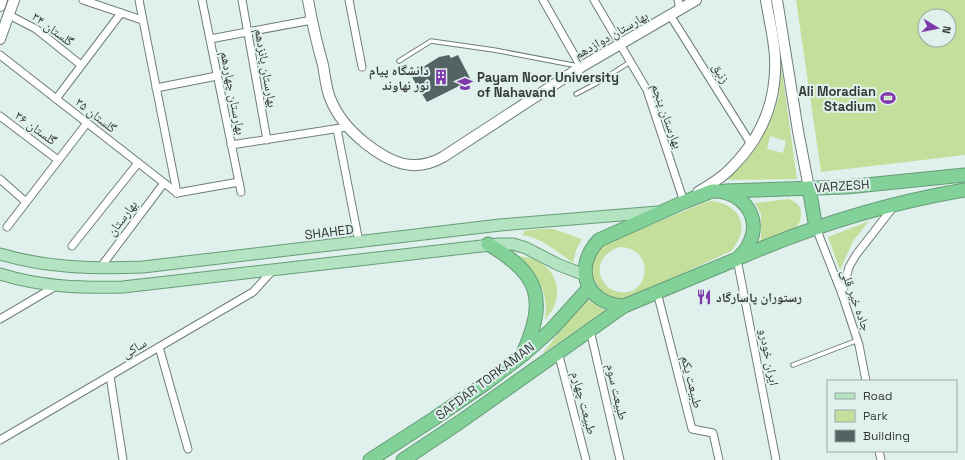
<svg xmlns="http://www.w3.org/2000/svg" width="965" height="460" font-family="'Space Grotesk','Noto Naskh Arabic',sans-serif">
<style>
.green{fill:#c4df9b;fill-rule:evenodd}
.building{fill:#536263}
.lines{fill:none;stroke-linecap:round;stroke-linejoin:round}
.lane-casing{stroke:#6f7e7a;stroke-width:5.5}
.street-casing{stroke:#6f7e7a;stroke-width:9}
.secondary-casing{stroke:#6f7e7a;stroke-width:12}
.primary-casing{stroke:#669c77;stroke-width:13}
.highway-casing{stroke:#669c77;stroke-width:15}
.lane{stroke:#fff;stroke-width:3.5}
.street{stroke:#fff;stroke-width:7}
.secondary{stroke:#fff;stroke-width:10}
.primary{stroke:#b3e3c1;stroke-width:11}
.highway{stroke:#81d198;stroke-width:13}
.labels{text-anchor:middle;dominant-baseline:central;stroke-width:4;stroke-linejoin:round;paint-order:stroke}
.street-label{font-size:13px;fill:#353b3a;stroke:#e0f0ec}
.poi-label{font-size:13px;font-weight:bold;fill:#353b3a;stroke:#e0f0ec;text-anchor:end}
</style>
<rect width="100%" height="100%" fill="#e0f0ec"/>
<g class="green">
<path d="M796,0H965V155L821,172ZM925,16H949V40H925Z"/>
<path d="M780,57L797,179L728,180C749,155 773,128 779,94C781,82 780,69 780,57ZM770,136L786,141L783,153L767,149Z"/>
<path d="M789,199C797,203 802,206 801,216C801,233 774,236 761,241V214L755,203Z"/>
<path d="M712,201C741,205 751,228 731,251L632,297L625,299L607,298C596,286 585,268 596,253C600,247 608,244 614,240L706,202ZM620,247C657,248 649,298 619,292C614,291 609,289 606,285C592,270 603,251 620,247Z"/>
<polygon points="869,221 853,241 840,270 828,237"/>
<path d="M539,229H553L582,239L576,250L573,263C557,252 543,238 522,235L525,231Z"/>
<path d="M518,256C523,257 528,257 533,259C552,266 562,285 555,304C553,310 548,315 545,320C549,290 538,277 518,256Z"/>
<polygon points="586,299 605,311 542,354"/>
</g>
<polygon class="building" points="449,55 451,58 458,55 471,80 427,102 413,79 412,74 439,57"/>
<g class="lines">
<g class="lane-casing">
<g id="lane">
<polyline points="399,61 431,41 494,50 578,66"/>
<polyline points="576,94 597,83 630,62"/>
<polyline points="793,365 858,340"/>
</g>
</g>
<g class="street-casing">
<g id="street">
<polyline points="83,0 142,20"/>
<polyline points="139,0 177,193"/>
<polyline points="202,0 241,192"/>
<polyline points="242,0 267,140"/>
<polyline points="349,0 362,67"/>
<polyline points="543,0 581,67"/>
<polyline points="594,0 647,90 684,202"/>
<polyline points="678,0 680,9"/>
<polyline points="9,15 36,29 81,65"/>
<polyline points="670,15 751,144"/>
<polyline points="210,39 312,20"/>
<polyline points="0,55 177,193"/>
<polyline points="156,88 217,76"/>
<polyline points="56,99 121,13"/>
<polyline points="0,116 58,160"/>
<polyline points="337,129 359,242"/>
<polyline points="231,145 347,127"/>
<polyline points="0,179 26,202"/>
<polyline points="177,193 239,182"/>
<polyline points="7,227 87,123"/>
<polyline points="816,228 842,294 859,345 866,381"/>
<polyline points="72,246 138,163"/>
<polyline points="737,259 776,460"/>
<polyline points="100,268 164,183"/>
<polyline points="657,292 692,429 713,433 719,460"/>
<polyline points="842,294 849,267 856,255 894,206"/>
<polyline points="0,319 56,286"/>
<polyline points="590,330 620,460"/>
<polyline points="159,347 188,449"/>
<polyline points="558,352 586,460"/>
<polyline points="110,376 123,460"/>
<polyline points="0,440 253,292 273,270"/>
<polyline points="879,451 881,460"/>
</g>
</g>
<g class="secondary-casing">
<g id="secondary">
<path d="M308,0C312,22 317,44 323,65C325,76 326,88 330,98C337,116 350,131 365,143C389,162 413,174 443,157L581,67L696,0"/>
<polyline points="777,0 798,131 809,188"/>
<polyline points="0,6 2,0"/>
<polyline points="0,39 14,0"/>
<path d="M698,192C710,185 723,177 732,167C762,137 777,100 775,57C774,38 769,19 766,0"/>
</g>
</g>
<g class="primary-casing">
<g id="primary">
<path d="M0,254C47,268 94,269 143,267L500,225L658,212"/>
<path d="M0,274C41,287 81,288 123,287L499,244H513L526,248L559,265L585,275"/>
</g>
</g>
<g class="highway-casing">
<g id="highway">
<polyline points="809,188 816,228"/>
<path d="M712,191C741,190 763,216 749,244C747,250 742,254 737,259L624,306C585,304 573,267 599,240L684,202Z"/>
<polyline points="725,191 846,187 965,175"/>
<path d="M488,244C538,273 548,298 524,351"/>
<path d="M741,257C813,226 888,203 965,190"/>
<polyline points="370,460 435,418 486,383 524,354 552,329 589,288"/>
<polyline points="403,460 460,422 624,306"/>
</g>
</g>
<use href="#lane" class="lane"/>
<use href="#street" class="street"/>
<use href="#secondary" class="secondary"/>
<use href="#primary" class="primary"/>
<use href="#highway" class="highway"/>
</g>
<defs>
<g id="building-bare" transform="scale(1.2)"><path d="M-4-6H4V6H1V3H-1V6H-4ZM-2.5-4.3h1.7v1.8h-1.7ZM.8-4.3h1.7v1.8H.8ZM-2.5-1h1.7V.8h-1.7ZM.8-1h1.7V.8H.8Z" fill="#7f39ad" stroke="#e0f0ec" stroke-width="2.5" paint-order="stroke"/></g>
<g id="university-bare" transform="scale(1.2)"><path d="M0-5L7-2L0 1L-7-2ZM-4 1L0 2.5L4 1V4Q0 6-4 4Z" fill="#7f39ad" stroke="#e0f0ec" stroke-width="2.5" paint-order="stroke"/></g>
<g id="stadium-bare" transform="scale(1.2)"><path d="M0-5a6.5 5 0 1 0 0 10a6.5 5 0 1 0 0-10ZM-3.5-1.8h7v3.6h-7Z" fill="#7f39ad" stroke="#e0f0ec" stroke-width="2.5" paint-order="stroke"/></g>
<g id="restaurant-bare" transform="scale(1.2)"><path d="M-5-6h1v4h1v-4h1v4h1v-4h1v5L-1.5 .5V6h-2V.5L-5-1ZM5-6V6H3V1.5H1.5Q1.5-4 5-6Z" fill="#7f39ad" stroke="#e0f0ec" stroke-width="2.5" paint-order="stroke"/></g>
</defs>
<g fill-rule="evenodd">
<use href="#building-bare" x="441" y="77"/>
<use href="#university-bare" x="465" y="84"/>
<use href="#stadium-bare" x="888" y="98"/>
<use href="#restaurant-bare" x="704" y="297"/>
</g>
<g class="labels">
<g class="street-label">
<text transform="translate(53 29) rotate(36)">گلستان ۳۴</text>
<text transform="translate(611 35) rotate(-30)">بهارستان دوازدهم</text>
<text transform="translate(266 68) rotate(80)">بهارستان پانزدهم</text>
<text transform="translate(721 73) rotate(58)">زنبق</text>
<text transform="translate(233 93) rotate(79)">بهارستان چهاردهم</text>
<text transform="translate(96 115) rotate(38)">گلستان ۳۵</text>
<text transform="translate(667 116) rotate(70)">بهارستان پنجم</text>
<text transform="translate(36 128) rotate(36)">گلستان ۳۶</text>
<text transform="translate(842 186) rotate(-4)">VARZESH</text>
<text transform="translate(122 218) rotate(-53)">بهارستان</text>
<text transform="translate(329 232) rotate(-7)">SHAHED</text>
<text transform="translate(856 300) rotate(70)">جاده خیر قلی</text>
<text transform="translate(134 348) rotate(-30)">ساکی</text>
<text transform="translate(769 357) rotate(79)">ایران خودرو</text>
<text transform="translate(485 381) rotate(-37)">SAFDAR TORKAMAN</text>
<text transform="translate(692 382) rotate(76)">طبیعت یکم</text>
<text transform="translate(617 392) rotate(77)">طبیعت سوم</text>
<text transform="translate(584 403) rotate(75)">طبیعت چهارم</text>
</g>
<g class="poi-label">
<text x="429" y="70">دانشگاه پیام<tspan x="429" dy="15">نور نهاوند</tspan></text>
<text x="477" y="77" text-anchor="start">Payam Noor University<tspan x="477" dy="15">of Nahavand</tspan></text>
<text x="876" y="91">Ali Moradian<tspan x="876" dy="15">Stadium</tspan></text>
<text x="716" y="297" text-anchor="start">رستوران پاسارگاد</text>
</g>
</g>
<rect x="827" y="380" width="130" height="72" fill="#e0f0ec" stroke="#9ca8a5"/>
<rect x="835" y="393" width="20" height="6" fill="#b3e3c1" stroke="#9ca8a5"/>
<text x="863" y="400" font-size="12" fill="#353b3a">Road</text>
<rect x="835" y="410" width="20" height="12" fill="#c4df9b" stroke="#9ca8a5"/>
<text x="863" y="420" font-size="12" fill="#353b3a">Park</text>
<rect x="835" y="430" width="20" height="12" fill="#536263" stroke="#9ca8a5"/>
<text x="863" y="440" font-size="12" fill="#353b3a">Building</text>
<g transform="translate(937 28) rotate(100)"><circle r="19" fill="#e0f0ec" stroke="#9ca8a5"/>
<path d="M0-3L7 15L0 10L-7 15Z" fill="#7f39ad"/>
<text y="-6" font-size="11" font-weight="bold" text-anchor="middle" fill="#353b3a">N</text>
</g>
</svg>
